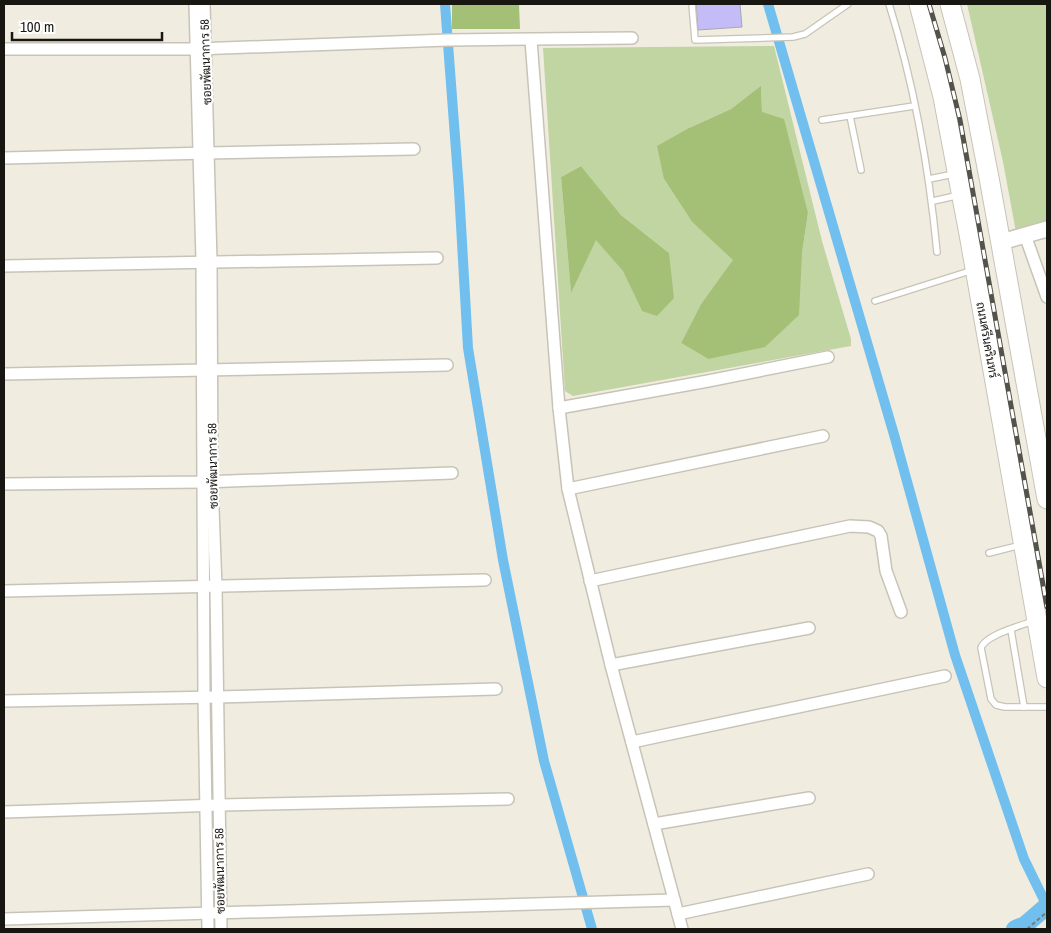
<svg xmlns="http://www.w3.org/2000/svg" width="1051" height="933" font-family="'Archivo Narrow',Sarabun,sans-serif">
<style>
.green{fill:#c1d5a3;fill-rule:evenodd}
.forest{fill:#a4c076}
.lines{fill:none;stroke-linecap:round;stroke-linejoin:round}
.canal{stroke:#71bfee;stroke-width:10}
.river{stroke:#71bfee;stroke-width:18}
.building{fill:#c4bcf7;stroke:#a8a7b3}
.service-casing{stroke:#c7c4b7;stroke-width:8}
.minor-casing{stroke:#c7c4b7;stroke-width:14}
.tertiary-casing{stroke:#c7c4b7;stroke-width:18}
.primary-casing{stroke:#c7c4b7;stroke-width:21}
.path{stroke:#7c7a72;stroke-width:2;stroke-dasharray:4 2.5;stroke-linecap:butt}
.service{stroke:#fff;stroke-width:5.5}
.minor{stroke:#fff;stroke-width:11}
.tertiary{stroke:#fff;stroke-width:15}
.primary{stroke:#fff;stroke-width:19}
.rail-casing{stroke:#54534b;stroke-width:5}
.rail{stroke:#fff;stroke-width:3;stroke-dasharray:9;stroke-linecap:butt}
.labels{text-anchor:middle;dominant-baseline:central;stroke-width:4.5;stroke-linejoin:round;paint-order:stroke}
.street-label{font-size:12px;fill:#171611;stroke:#fff}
</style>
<rect width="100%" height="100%" fill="#f0ede0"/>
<g class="green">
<polygon points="967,4 1047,4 1047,222 1016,232 1003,162"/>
<path d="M774,46L822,241L851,339V346L573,396L565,391L543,48ZM761,87L762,112L808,213L802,253L708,359L681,343L701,304L734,260L692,222L664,179L689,128L731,109ZM581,166L621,215L669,253L642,311L623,270L596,239L571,292L561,177Z"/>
</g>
<g class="forest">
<polygon points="452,4 519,4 520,29 452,29"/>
<polygon points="761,86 762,112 784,119 808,213 802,253 799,315 765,347 708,359 681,343 701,304 733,260 692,222 664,179 657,146 689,128 731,109"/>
<polygon points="581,166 621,215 669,253 674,298 657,316 642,311 623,271 596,240 571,293 561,177"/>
</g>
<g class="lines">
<g class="canal">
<polyline points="445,4 459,190 468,348 503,560 544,761 592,929"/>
<polyline points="768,4 895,438 955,655 1024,859 1047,906"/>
</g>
<polyline class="river" points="1015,929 1025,925 1047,906"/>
</g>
<polygon class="building" points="696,4 740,4 742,27 698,30"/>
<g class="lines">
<g class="service-casing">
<g id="service">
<polyline points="692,4 695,40 793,37 805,34 848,4"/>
<path d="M889,4C914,84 929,168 937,252"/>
<polyline points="850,116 861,170"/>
<polyline points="822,120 914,106"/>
<polyline points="929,179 954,174"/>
<polyline points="933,201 960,195"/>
<polyline points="875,301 973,270"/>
<polyline points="989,553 1021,545"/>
<path d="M1034,621C1022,625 985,635 981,648L991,699L996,705L1005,707H1047"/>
<polyline points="1011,630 1024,707"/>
</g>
</g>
<g class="minor-casing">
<g id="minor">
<polyline points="195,4 202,261 204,698 208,929"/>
<polyline points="204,4 211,261 212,481 216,588 221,929"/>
<polyline points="531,40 559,408 568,489 611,665 682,929"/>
<polyline points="4,49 196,49 448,40 632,38"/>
<polyline points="4,158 208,153 414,149"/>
<polyline points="1025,235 1047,297"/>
<polyline points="4,266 437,258"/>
<polyline points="4,374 447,365"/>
<polyline points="559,408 708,381 828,357"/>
<polyline points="4,484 203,482 452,473"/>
<polyline points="568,489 823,436"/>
<polyline points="590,581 850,526 869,527 878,531 881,536 886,571 901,612"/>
<polyline points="4,591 485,580"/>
<polyline points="611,665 809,628"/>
<polyline points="4,701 217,697 496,689"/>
<polyline points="632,742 945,676"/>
<polyline points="4,812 220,805 508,799"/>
<polyline points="654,824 809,798"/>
<polyline points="678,914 868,874"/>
<polyline points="4,919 674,900"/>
</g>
</g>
<g class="tertiary-casing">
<polyline id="tertiary" points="1001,242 1047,229"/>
</g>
<g class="primary-casing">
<g id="primary">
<polyline points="919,4 943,97 969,234 1047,678"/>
<polyline points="950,4 970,79 990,183 1047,499"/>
</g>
</g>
<polyline class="path" points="1027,929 1047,912"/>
<use href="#service" class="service"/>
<use href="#minor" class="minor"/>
<use href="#tertiary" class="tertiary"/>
<use href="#primary" class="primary"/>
<g class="rail-casing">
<polyline id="rail" points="929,4 945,58 960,120 1047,607"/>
</g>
<use href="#rail" class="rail"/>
</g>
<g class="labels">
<g class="street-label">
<text transform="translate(206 62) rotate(-92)">ซอยพัฒนาการ 58</text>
<text transform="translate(987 340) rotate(80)">ถนนศรีนครินทร์</text>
<text transform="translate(213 466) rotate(-91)">ซอยพัฒนาการ 58</text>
<text transform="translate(220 871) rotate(-91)">ซอยพัฒนาการ 58</text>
</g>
</g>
<rect width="1051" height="933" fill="none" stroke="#171611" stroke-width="10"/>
<path d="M12 32v8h150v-8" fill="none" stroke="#171611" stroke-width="2.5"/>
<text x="20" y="32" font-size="15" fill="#171611" stroke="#ffffff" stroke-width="4" paint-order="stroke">100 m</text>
</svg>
